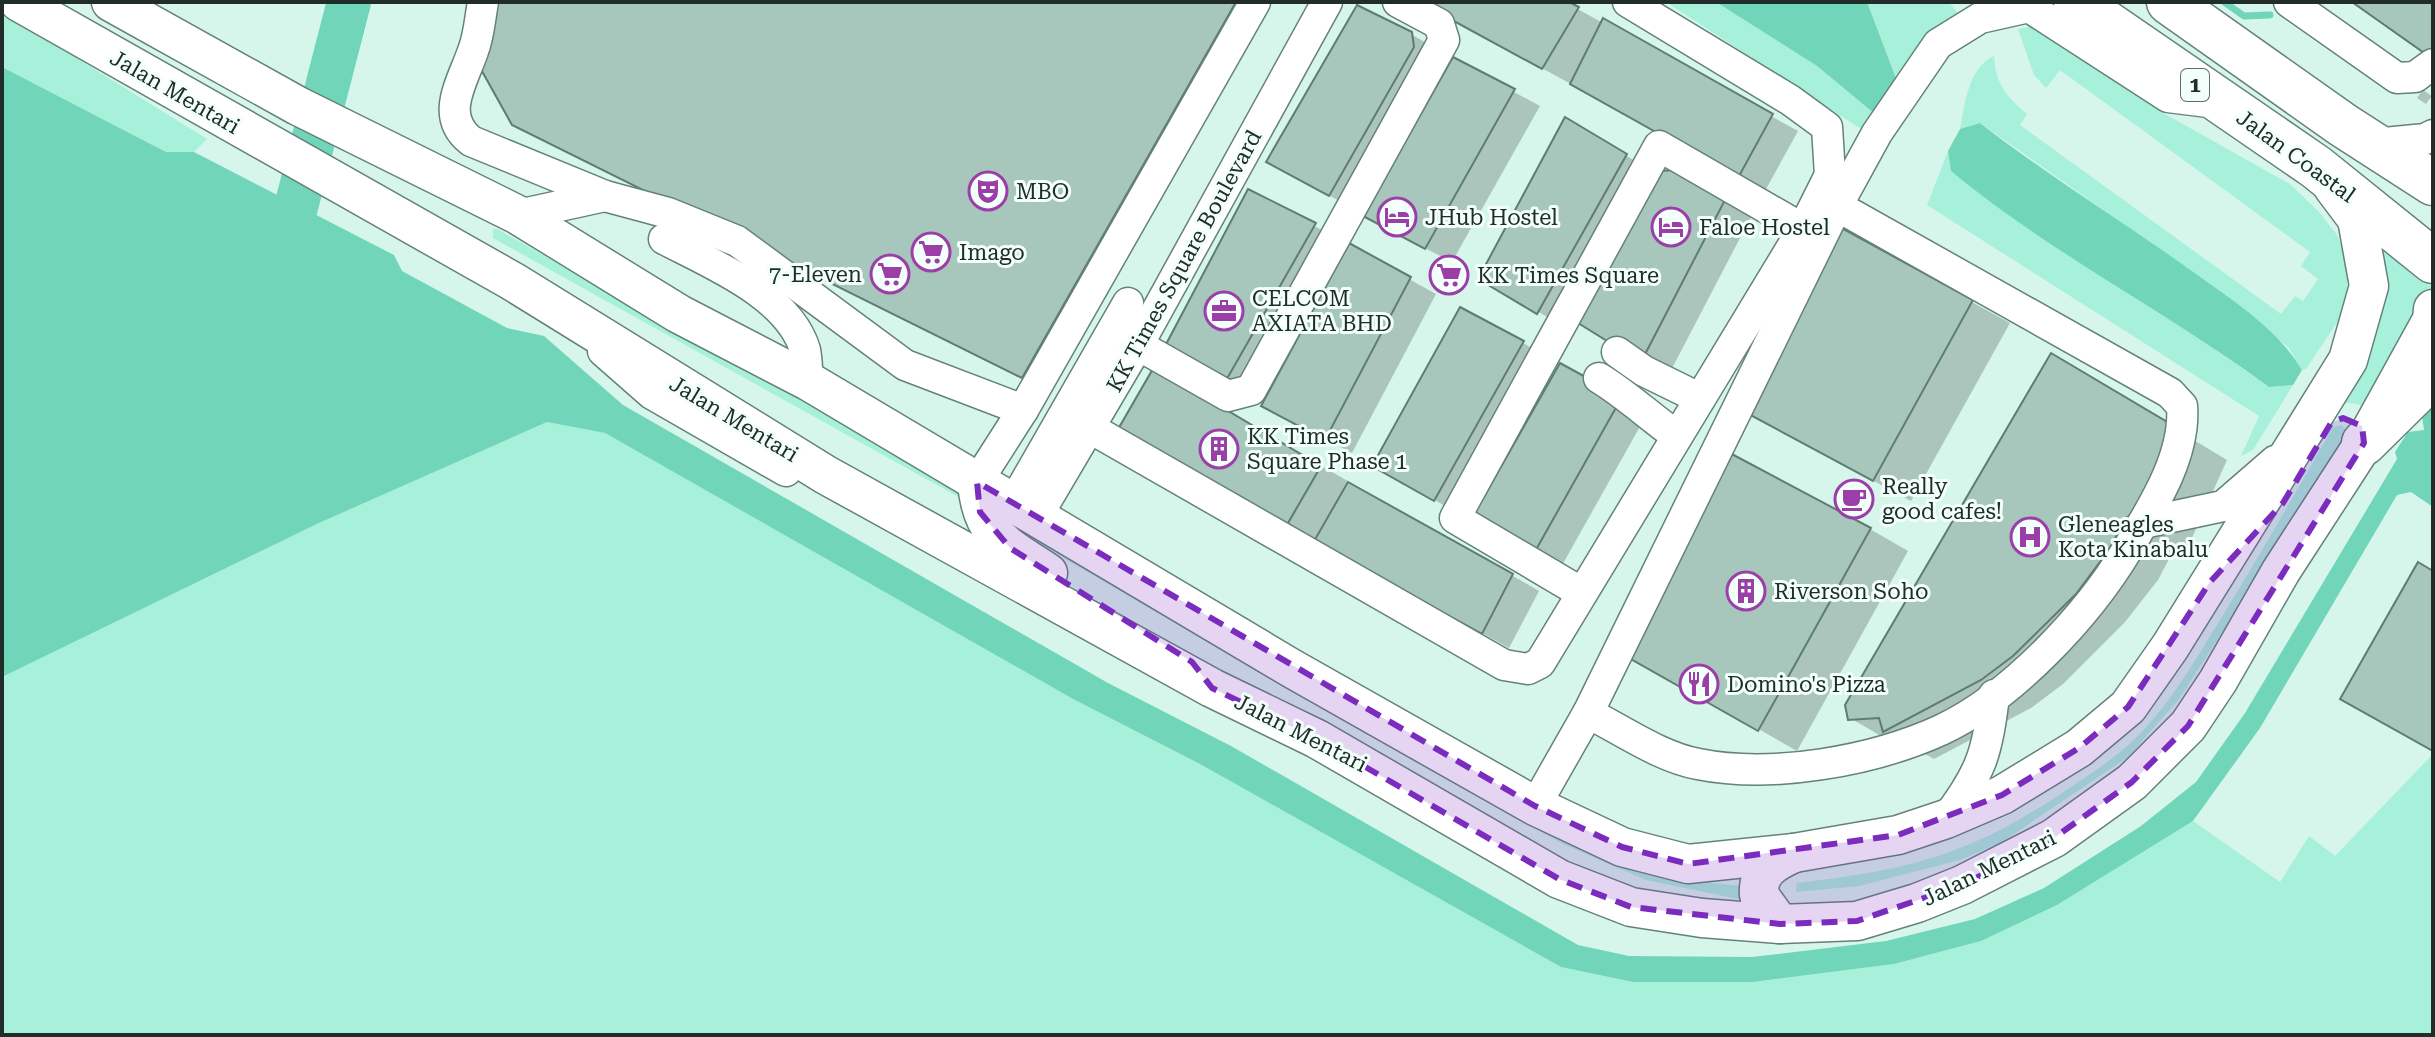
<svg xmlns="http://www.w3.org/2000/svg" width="2435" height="1037" font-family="'Roboto Serif',serif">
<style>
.green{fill:#a7f0da}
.water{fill:#71d5b9}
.shadow{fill:#0003}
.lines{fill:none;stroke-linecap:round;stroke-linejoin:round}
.stream{stroke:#71d5b9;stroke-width:7}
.river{stroke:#71d5b9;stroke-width:44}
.building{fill:#a7c6bc;stroke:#5f7c73;stroke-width:2}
.minor-casing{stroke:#658279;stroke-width:33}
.major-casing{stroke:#658279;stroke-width:41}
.highway-casing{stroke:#658279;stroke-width:47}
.minor{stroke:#fff;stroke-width:30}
.major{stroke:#fff;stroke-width:38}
.highway{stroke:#fff;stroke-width:44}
.marked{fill:#7b2cbf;fill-opacity:0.2;stroke:#7b2cbf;stroke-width:6;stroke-dasharray:16 10;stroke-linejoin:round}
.labels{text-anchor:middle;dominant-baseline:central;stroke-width:6;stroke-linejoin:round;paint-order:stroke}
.shield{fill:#f2fffa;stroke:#606c68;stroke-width:2}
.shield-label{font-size:20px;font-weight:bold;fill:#212d29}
.street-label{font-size:22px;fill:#212d29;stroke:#f2fffa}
.poi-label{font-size:22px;fill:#212d29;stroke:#f2fffa;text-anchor:start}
</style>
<rect width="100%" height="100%" fill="#d6f6ec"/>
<g class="green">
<polygon points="1666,2 1716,2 1817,66 1875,114 1878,140"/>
<path d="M1867,2H1949L1963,20C1927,40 1910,46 1900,89Z"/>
<polygon points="2,12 207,139 194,152 166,152 2,67"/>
<path d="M2039,25L2165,114L2290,184L2320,213L2337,235L2346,258L2348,306L2306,369L2302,370L2289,348L2223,294L1980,123L1960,129C1965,104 1968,68 1994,56C1996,85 2006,96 2027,114L2020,125L2281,314L2295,296L2303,301L2318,279L2301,266L2310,252L2060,70L2046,88L2034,75L2018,29Z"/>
<polygon points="1948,151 1951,171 2051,243 2172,319 2269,387 2293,385 2253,450 2241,456 2259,416 1927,205"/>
<polygon points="493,229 497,229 969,494 964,500 493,238"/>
<polygon points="2382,251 2433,288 2367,409 2357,404 2339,402"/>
<polygon points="547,422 605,433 1073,699 1200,764 1561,967 1633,982 1753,982 1894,964 1981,941 2057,905 2193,821 2280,882 2309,836 2335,856 2431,756 2433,1035 2,1035 2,677 319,523"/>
<path d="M2341,425L2351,433L2179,699L2128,757L2002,842L1960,860L1859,886L1796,892L1797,883C1912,870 1972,854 2068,789C2096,770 2126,751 2148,725C2175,695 2195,660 2217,625C2257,560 2295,494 2333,427Z"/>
<polygon points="1018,526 1649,870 1703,882 1742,886 1743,900 1646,880 1563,844 1285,688 1021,533"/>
</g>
<g class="water">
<polygon points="1716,2 1867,2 1900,89 1875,114 1817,66"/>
<polygon points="2,67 166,152 194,152 394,255 402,271 507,328 544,336 623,405 1108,683 1231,746 1578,945 1629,956 1752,957 1886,941 1975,919 2044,888 2141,826 2196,782 2245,713 2397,459 2395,452 2408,432 2424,430 2422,415 2433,404 2433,507 2411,492 2397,495 2260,728 2193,821 2057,905 1981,941 1894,964 1753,982 1633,982 1561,967 1200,764 1073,699 605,433 547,422 319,523 2,677"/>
<path d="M1980,123C2051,178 2130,226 2203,279C2239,305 2279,331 2302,370L2293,385L2269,387C2166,311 2050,253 1951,171L1948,151L1960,129Z"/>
</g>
<g class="shadow">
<polygon points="487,2 1262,2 1043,388 535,136"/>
<polygon points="1422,2 1565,2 1798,131 1765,191"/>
<polygon points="1411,34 1438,50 1356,210 1295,177"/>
<polygon points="1453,59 1540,106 1452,262 1392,231"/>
<polygon points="2423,90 2432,96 2426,104 2417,98"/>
<polygon points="1566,120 1652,171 1565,327 1480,279"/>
<polygon points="1673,172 1751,217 1668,376 1642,361"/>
<polygon points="1249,192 1341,240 1244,396 1166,350"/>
<polygon points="1839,229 2010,323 1911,501 1783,432"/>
<polygon points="1349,246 1436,294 1352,453 1290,421"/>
<polygon points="1523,343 1549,358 1461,515 1375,466"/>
<polygon points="1561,366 1647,414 1560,569 1504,538"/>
<polygon points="1155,370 1539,591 1509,648 1120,431"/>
<polygon points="2101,384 2227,460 2187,549 2177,544 2158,580 2125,622 2063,684 2031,708 1934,759 1912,747 1900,747 1850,718"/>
<polygon points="1870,529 1908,551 1797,751 1625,653"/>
</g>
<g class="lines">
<polyline class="stream" points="2224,2 2244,16 2270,15"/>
<polyline class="river" points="296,207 349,2"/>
</g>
<g class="building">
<polygon points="485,2 1236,2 1022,378 512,125 473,55"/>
<polygon points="1419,2 1569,2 1579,7 1542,69"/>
<polygon points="2352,2 2433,2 2433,53 2430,57"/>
<polygon points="1357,5 1412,32 1414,47 1329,196 1266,162"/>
<polygon points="1603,18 1773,114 1738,178 1570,84"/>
<polygon points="1453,57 1515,89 1425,249 1363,216"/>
<polygon points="1565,117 1627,154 1537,314 1478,279"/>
<polygon points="1674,170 1725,200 1641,362 1578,323 1660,171"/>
<polygon points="1248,189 1316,223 1228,377 1216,382 1163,350"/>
<polygon points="1838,226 1973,300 1873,481 1743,411"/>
<polygon points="1349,243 1411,277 1325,440 1261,406"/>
<polygon points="1460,307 1524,341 1434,501 1372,466"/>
<polygon points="2051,353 2179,429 2137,522 2127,517 2108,551 2076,594 2013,656 1981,680 1883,732 1879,718 1848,720 1845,705"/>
<polygon points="1560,363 1622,397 1533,555 1473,516"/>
<polygon points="1154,367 1321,466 1284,530 1117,431"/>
<polygon points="1728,452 1871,528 1758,731 1622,654"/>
<polygon points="1348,482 1513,574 1482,634 1313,543"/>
<polygon points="2418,562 2433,571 2433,751 2340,699"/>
</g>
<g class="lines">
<g class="minor-casing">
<g id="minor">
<path d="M483,2C480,18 479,36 473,51C462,83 439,116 471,141L605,196L668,213L737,241L905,365L1023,410"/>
<polyline points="2289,2 2397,78 2415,77 2433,64"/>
<polyline points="2374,144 2425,139 2433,135"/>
<path d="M1837,206L2170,393L2182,406C2186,456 2152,508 2127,550C2088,615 2012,697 1941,730C1873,761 1772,779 1698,764C1660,757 1622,730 1588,713L1837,206L1877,133L1938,44L1980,18L2029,7L2168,97L2216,103"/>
<polyline points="518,215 605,196"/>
<path d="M664,239C710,263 789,295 805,350C807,359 807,372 808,381"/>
<polyline points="1138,345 1228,396 1251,390 1444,40 1439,24 1398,2"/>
<polyline points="603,351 652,394 786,471"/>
<polyline points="1617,352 1644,371 1699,398"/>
<path d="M1599,378C1627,395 1650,417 1677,436"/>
<polyline points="1090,428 1504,665 1528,669 1540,663 1803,229 1830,175 1827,127 1790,100 1628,2"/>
<polyline points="977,482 1023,410 1255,2"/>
<polyline points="1012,505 1128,303"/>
<polyline points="1036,518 1138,345 1327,2"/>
<polyline points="2143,523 2223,506 2275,461"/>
<polyline points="1582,593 1455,518 1659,146 1803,229"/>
<polyline points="1535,806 1588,713"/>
<path d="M1946,819C1981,773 1988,752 1994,695"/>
</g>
</g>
<g class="major-casing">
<g id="major">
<polyline points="19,2 512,281 826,475 1212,688 1317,739 1559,879 1631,907 1702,918 1780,924 1857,921 1917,903 1962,885 2054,838 2132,782 2188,726 2218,681 2281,571 2364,443 2432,320 2433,309"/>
<polyline points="111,2 298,106 518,215 679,314 808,381 1291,668 1535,806 1622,847 1688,864 1794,853 1898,835 1946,819 2002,795 2079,748 2128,707 2170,647 2348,360 2369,286 2357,219 2333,187"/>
<path d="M977,482C981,536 1006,545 1048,573"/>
<path d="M1780,924L1759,895C1757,871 1774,862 1794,853"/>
</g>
</g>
<g class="highway-casing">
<g id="highway">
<polyline points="2076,2 2316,167 2433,261"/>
<polyline points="2169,2 2343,125 2433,183"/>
<polyline points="2364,443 2433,375"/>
</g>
</g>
<use href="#minor" class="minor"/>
<use href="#major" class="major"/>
<use href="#highway" class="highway"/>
</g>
<path class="marked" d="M2343,418L2362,426L2364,443L2188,726L2132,782L2054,838L1962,885L1857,921L1780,924L1631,907L1559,879L1317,739L1212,688L1192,662L1010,548L980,512L977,482L1535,806L1622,847L1688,864L1898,835L2002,795L2079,748L2128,707L2210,582L2283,503L2331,423Z"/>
<defs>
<g id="theatre-ring" transform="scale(2)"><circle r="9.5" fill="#f2fffa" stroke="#9c3ea7" stroke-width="1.5"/><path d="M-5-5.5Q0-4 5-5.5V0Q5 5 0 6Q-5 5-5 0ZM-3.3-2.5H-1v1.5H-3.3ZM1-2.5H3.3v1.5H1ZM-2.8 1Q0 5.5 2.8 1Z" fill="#9c3ea7"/></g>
<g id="hotel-ring" transform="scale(2)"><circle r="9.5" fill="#f2fffa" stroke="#9c3ea7" stroke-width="1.5"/><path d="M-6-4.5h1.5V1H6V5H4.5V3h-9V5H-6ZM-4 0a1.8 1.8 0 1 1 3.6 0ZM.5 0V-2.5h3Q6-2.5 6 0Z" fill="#9c3ea7"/></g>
<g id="supermarket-ring" transform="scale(2)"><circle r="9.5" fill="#f2fffa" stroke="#9c3ea7" stroke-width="1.5"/><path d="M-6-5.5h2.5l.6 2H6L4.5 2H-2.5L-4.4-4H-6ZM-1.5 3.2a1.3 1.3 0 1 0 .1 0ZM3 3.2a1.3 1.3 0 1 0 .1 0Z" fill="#9c3ea7"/></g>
<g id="office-ring" transform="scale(2)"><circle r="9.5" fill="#f2fffa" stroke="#9c3ea7" stroke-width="1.5"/><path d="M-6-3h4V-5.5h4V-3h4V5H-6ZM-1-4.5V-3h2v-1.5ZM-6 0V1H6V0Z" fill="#9c3ea7"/></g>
<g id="building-ring" transform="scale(2)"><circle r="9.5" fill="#f2fffa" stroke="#9c3ea7" stroke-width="1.5"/><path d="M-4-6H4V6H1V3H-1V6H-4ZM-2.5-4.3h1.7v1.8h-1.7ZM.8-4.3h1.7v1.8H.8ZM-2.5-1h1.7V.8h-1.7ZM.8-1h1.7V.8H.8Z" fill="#9c3ea7"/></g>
<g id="cafe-ring" transform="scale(2)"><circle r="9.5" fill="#f2fffa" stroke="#9c3ea7" stroke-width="1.5"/><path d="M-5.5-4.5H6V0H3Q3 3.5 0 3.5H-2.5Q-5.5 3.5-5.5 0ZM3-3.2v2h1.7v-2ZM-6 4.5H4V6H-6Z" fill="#9c3ea7"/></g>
<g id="hospital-ring" transform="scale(2)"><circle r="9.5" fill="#f2fffa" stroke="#9c3ea7" stroke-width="1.5"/><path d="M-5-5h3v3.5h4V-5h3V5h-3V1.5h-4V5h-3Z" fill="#9c3ea7"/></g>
<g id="restaurant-ring" transform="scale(2)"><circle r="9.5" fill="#f2fffa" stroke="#9c3ea7" stroke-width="1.5"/><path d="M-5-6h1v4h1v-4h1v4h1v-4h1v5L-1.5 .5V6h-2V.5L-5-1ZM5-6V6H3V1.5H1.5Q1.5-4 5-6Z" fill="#9c3ea7"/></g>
</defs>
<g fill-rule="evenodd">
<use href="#theatre-ring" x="988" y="191"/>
<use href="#hotel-ring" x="1397" y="217"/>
<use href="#hotel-ring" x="1671" y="227"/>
<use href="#supermarket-ring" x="931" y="252"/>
<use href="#supermarket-ring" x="890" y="274"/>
<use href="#supermarket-ring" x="1449" y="275"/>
<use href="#office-ring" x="1224" y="311"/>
<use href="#building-ring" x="1219" y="449"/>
<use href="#cafe-ring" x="1854" y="499"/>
<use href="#hospital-ring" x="2030" y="537"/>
<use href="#building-ring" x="1746" y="591"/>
<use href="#restaurant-ring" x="1699" y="684"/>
</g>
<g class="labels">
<rect class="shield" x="2181" y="69" width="28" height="32" rx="6"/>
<g class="shield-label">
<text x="2195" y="85">1</text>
</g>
<g class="street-label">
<text transform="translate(175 92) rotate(30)">Jalan Mentari</text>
<text transform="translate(2296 156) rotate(36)">Jalan Coastal</text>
<text transform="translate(1184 261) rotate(-61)">KK Times Square Boulevard</text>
<text transform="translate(734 419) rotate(31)">Jalan Mentari</text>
<text transform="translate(1301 733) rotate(27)">Jalan Mentari</text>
<text transform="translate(1989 868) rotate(-26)">Jalan Mentari</text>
</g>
<g class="poi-label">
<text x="1016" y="191">MBO</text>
<text x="1425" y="217">JHub Hostel</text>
<text x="1699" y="227">Faloe Hostel</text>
<text x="959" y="252">Imago</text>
<text x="862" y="274" text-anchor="end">7-Eleven</text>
<text x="1477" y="275">KK Times Square</text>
<text x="1252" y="298">CELCOM<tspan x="1252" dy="25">AXIATA BHD</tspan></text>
<text x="1247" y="436">KK Times<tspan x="1247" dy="25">Square Phase 1</tspan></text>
<text x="1882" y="486">Really<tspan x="1882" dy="25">good cafes!</tspan></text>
<text x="2058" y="524">Gleneagles<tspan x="2058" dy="25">Kota Kinabalu</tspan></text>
<text x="1774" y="591">Riverson Soho</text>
<text x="1727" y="684">Domino's Pizza</text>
</g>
</g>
<rect width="2435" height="1037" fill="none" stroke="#212d29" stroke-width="8"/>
</svg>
